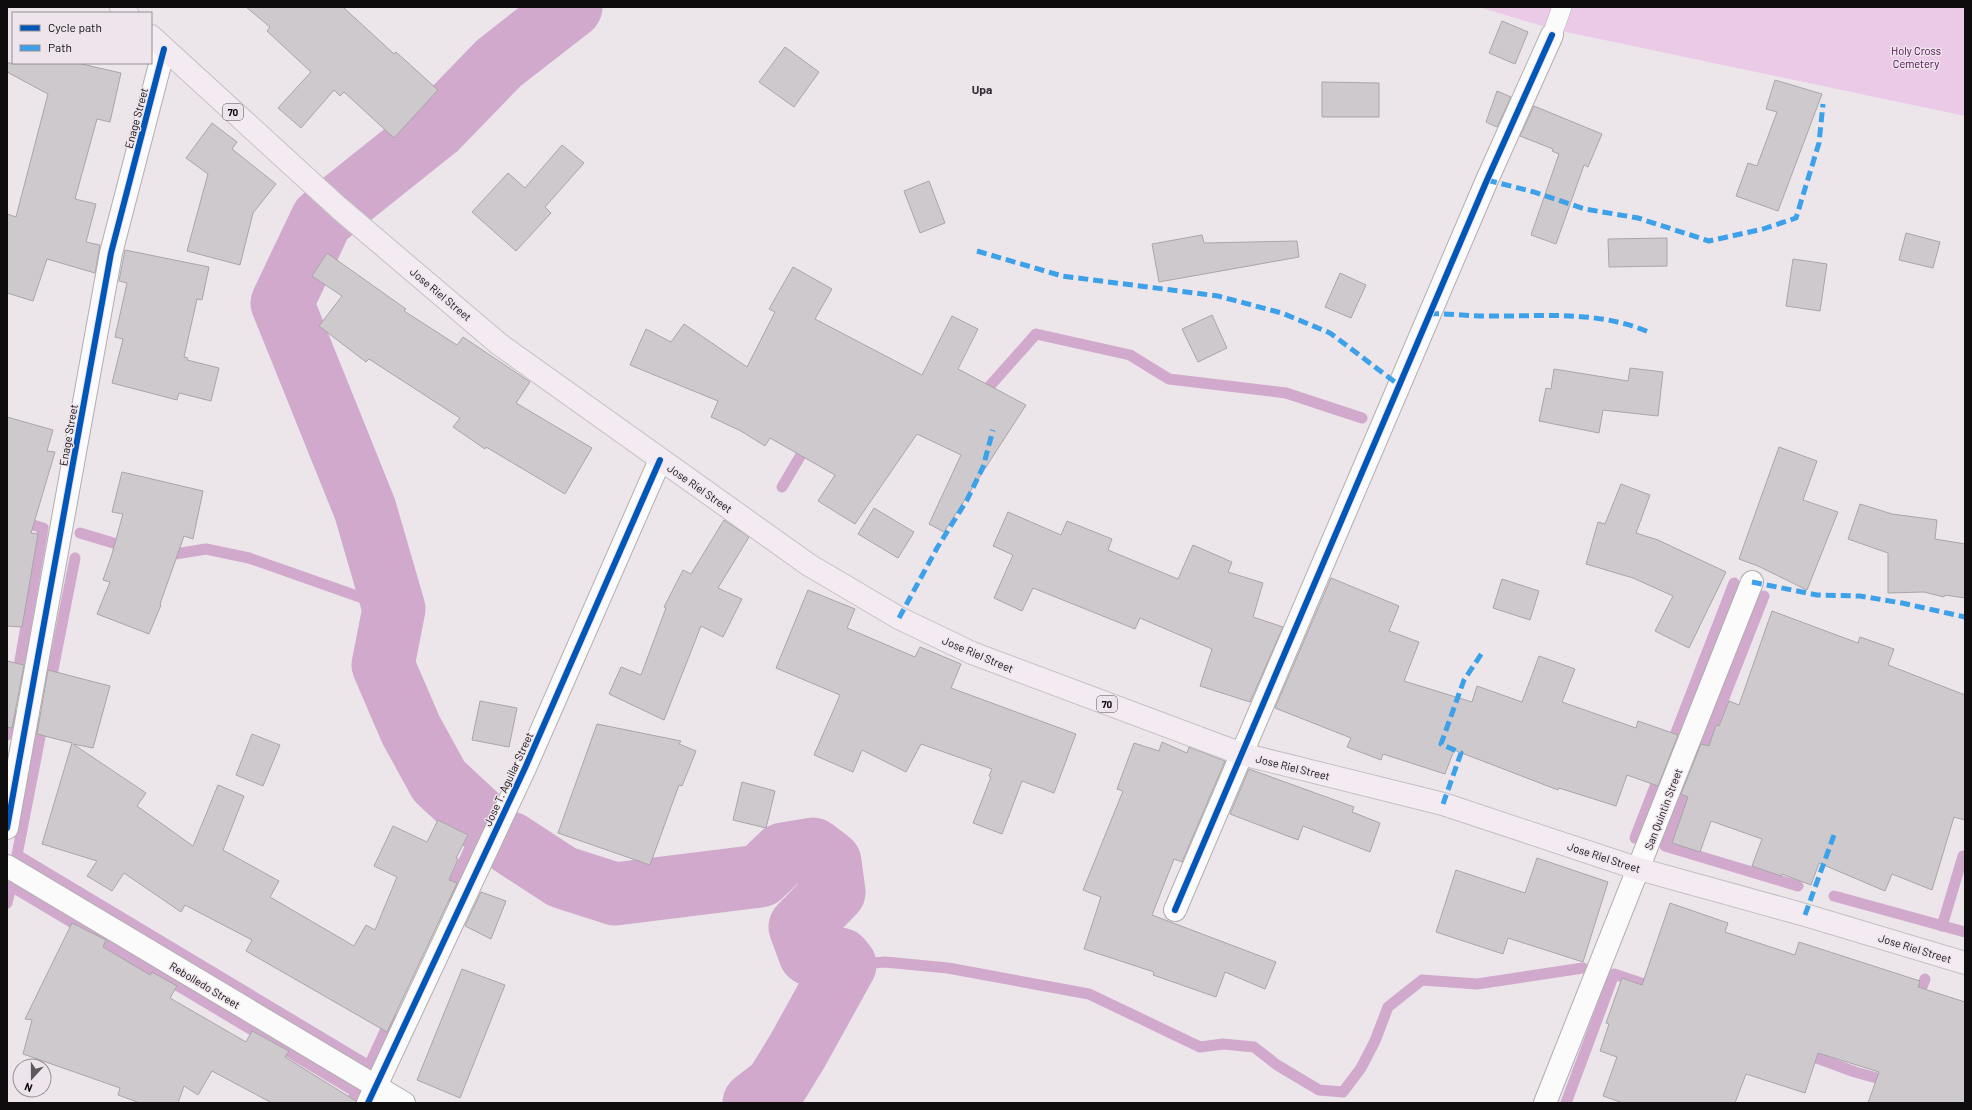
<svg xmlns="http://www.w3.org/2000/svg" width="1972" height="1110" font-family="Barlow,sans-serif">
<style>
.green{fill:#eacae6}
.lines{fill:none;stroke-linecap:round;stroke-linejoin:round}
.stream{stroke:#d1a9cc;stroke-width:11}
.river{stroke:#d1a9cc;stroke-width:63}
.building{fill:#cec9cd;stroke:#a9a5a8}
.service-casing{stroke:#b1adb0;stroke-width:20}
.minor-casing{stroke:#b1adb0;stroke-width:24}
.trunk-casing{stroke:#c3c1c3;stroke-width:24}
.service{stroke:#fcfbfc;stroke-width:19}
.minor{stroke:#fcfbfc;stroke-width:22}
.trunk{stroke:#f3eaf2;stroke-width:22}
.quiet{stroke:#3da1e9;stroke-width:5;stroke-dasharray:10 5;stroke-linecap:butt}
.cycleway-casing{stroke:#eee4ec;stroke-width:8}
.cycleway{stroke:#0057b8;stroke-width:6}
.labels{text-anchor:middle;dominant-baseline:central;stroke-width:3;stroke-linejoin:round;paint-order:stroke}
.shield{fill:#eee4ec;stroke:#524d51;stroke-width:1}
.shield-label{font-size:10px;font-weight:bold;fill:#0f0c0e}
.park-label{font-size:11px;fill:#4b0847;stroke:#eee4ec}
.street-label{font-size:11px;fill:#0f0c0e;stroke:#eee4ec}
.neighbourhood-label{font-size:12px;font-weight:bold;fill:#342d33;stroke:#eee4ec}
</style>
<rect width="100%" height="100%" fill="#ece6eb"/>
<polygon class="green" points="1479,7 1965,7 1965,116 1552,29"/>
<g class="lines">
<g class="stream">
<polyline points="980,397 1036,334 1130,355 1169,379 1286,393 1362,418"/>
<polyline points="782,487 808,443"/>
<polyline points="7,517 43,528 17,678"/>
<polyline points="80,533 130,548"/>
<polyline points="163,556 206,549 249,558 394,609"/>
<polyline points="50,685 75,558"/>
<polyline points="43,722 17,855 369,1066 391,1018"/>
<polyline points="7,735 11,712"/>
<polyline points="1670,748 1734,583"/>
<polyline points="1700,759 1764,596"/>
<polyline points="1690,782 1665,846 1798,886"/>
<polyline points="1635,838 1661,771"/>
<polyline points="448,896 482,821"/>
<polyline points="1834,896 1965,932"/>
<polyline points="7,903 11,886 356,1092 351,1103"/>
<polyline points="1942,926 1963,856"/>
<polyline points="845,965 885,962 948,968 1089,994 1200,1047 1223,1044 1254,1047 1277,1065 1319,1090 1343,1092 1361,1068 1375,1041 1388,1007 1422,980 1477,984 1583,968"/>
<polyline points="1916,1002 1925,979"/>
<polyline points="1803,1053 1855,1072 1891,1082"/>
<polyline points="1566,1103 1614,974 1656,988"/>
</g>
<g class="river">
<polyline points="482,821 439,781 411,730 383,665 394,609 365,509 282,303 322,219 436,128 499,63 571,7"/>
<polyline points="510,843 562,877 615,894 760,876 783,854 813,849 830,862 834,892 800,927 810,954 840,959 845,965 798,1050 776,1086 754,1103"/>
</g>
</g>
<g class="building">
<polygon points="246,7 343,7 394,54 396,52 438,90 394,138 344,92 340,96 334,90 301,128 278,108 311,72 267,31 270,27"/>
<polygon points="1502,21 1528,32 1515,64 1489,53"/>
<polygon points="785,47 819,72 794,107 759,82"/>
<polygon points="7,63 77,63 121,73 110,122 97,119 75,199 96,204 86,242 100,245 95,273 47,259 33,301 7,293 7,214 16,217 48,94 7,72"/>
<polygon points="1775,80 1822,94 1778,211 1736,196 1748,163 1757,166 1777,112 1766,109"/>
<polygon points="1322,82 1379,83 1379,117 1322,117"/>
<polygon points="1497,91 1511,97 1497,127 1486,122"/>
<polygon points="1534,106 1602,134 1588,167 1584,165 1556,244 1531,235 1559,154 1552,151 1553,149 1520,136"/>
<polygon points="212,123 237,142 232,149 276,184 253,213 240,265 187,251 208,174 186,158"/>
<polygon points="562,145 584,163 545,207 551,213 516,251 472,212 508,173 525,188"/>
<polygon points="929,181 945,223 920,233 904,191"/>
<polygon points="1906,233 1940,242 1933,268 1899,260"/>
<polygon points="1202,235 1204,243 1297,241 1299,257 1159,282 1152,244"/>
<polygon points="1667,238 1667,266 1609,267 1608,239"/>
<polygon points="125,250 209,267 202,300 197,299 184,357 188,358 187,360 219,368 211,401 179,393 177,400 112,383 123,339 115,337 127,283 119,281"/>
<polygon points="327,253 406,309 404,311 457,345 463,337 530,382 516,403 592,448 565,494 486,447 485,449 453,427 460,418 369,359 366,362 319,326 342,296 312,276"/>
<polygon points="1793,259 1827,264 1820,311 1786,306"/>
<polygon points="793,267 832,289 815,319 922,375 952,316 978,329 958,369 1026,405 944,532 929,524 961,455 917,434 855,524 818,501 835,475 770,438 765,446 741,431 711,417 718,401 630,365 646,329 671,342 684,324 747,367 775,312 769,309"/>
<polygon points="1340,273 1366,285 1351,318 1325,307"/>
<polygon points="1212,315 1227,348 1198,362 1182,329"/>
<polygon points="1630,368 1663,372 1658,416 1603,410 1599,433 1539,421 1546,388 1551,389 1554,369 1628,381"/>
<polygon points="7,417 53,430 47,451 55,452 31,533 38,534 22,627 7,626"/>
<polygon points="1779,447 1817,461 1803,500 1838,512 1807,590 1758,566 1739,559"/>
<polygon points="122,472 203,491 193,539 184,536 160,604 161,605 149,634 97,614 110,582 103,580 112,554 123,514 112,512"/>
<polygon points="1621,484 1650,495 1636,533 1658,540 1726,572 1689,648 1655,631 1673,596 1633,578 1586,564 1598,522 1605,524"/>
<polygon points="1860,504 1892,514 1937,520 1935,539 1965,544 1965,598 1945,595 1944,597 1924,592 1888,593 1888,553 1848,539"/>
<polygon points="874,508 914,532 898,558 858,534"/>
<polygon points="1008,512 1061,535 1067,521 1112,539 1108,550 1178,579 1193,545 1232,562 1228,572 1263,583 1253,617 1283,627 1250,702 1200,686 1212,649 1140,618 1135,629 1033,588 1022,611 994,598 1013,555 993,546"/>
<polygon points="724,520 749,537 718,588 742,599 723,637 701,626 664,720 609,694 621,667 641,675 666,608 664,607 683,570 691,574"/>
<polygon points="1331,578 1399,606 1389,631 1419,642 1404,681 1472,702 1477,686 1522,702 1539,656 1575,669 1562,702 1636,728 1638,721 1678,735 1658,786 1627,775 1616,806 1559,788 1558,790 1454,750 1445,774 1383,754 1381,760 1347,747 1351,738 1275,708"/>
<polygon points="1502,579 1539,591 1530,620 1493,608"/>
<polygon points="808,590 855,609 847,628 915,657 920,647 961,664 951,688 1076,734 1054,793 1022,781 1002,834 973,823 991,777 989,776 992,769 921,744 906,772 862,750 853,772 814,755 840,695 776,668"/>
<polygon points="1772,611 1858,643 1860,637 1894,649 1888,665 1965,695 1965,820 1954,817 1932,890 1892,874 1885,891 1819,863 1811,885 1782,874 1781,876 1752,866 1762,839 1711,821 1700,852 1672,843 1688,797 1681,794 1701,744 1709,746 1716,725 1719,726 1729,701 1739,705"/>
<polygon points="7,661 24,665 12,728 7,727"/>
<polygon points="48,670 110,686 93,748 73,744 146,793 137,806 193,846 218,785 244,796 223,850 279,881 270,897 354,946 366,925 375,930 397,877 374,866 393,826 427,842 438,820 468,835 456,858 458,859 449,880 457,883 387,1032 246,951 252,940 185,905 181,912 124,873 112,891 87,876 97,861 42,844 72,743 37,734"/>
<polygon points="480,701 517,708 509,747 472,740"/>
<polygon points="597,724 681,741 679,744 696,751 682,786 679,785 650,865 558,833"/>
<polygon points="252,734 280,745 263,786 236,775"/>
<polygon points="1162,742 1187,753 1189,747 1225,761 1182,862 1174,859 1152,915 1276,962 1265,989 1225,972 1216,997 1153,975 1154,972 1084,949 1101,897 1083,890 1123,791 1117,789 1134,743 1159,751"/>
<polygon points="1249,769 1354,807 1352,812 1380,823 1370,852 1303,826 1298,840 1230,814"/>
<polygon points="742,782 775,791 766,828 733,820"/>
<polygon points="1537,858 1608,882 1583,962 1508,938 1503,954 1436,932 1456,870 1525,893"/>
<polygon points="481,892 506,901 491,939 465,926"/>
<polygon points="1670,903 1728,923 1725,932 1795,955 1799,942 1920,981 1918,987 1965,1002 1965,1103 1868,1103 1879,1072 1818,1053 1805,1093 1746,1074 1735,1103 1623,1103 1603,1096 1617,1057 1600,1051 1609,1024 1606,1023 1622,978 1642,985"/>
<polygon points="72,923 106,940 103,947 150,975 152,972 177,986 170,998 246,1042 252,1031 289,1051 285,1057 356,1101 356,1103 272,1103 212,1071 198,1095 184,1086 178,1103 140,1103 118,1095 120,1088 23,1054 32,1020 25,1019"/>
<polygon points="462,969 505,985 460,1098 417,1080"/>
</g>
<g class="lines">
<g class="service-casing">
<polyline id="service" points="1552,35 1562,7"/>
</g>
<g class="minor-casing">
<g id="minor">
<polyline points="7,828 111,253 164,49"/>
<polyline points="7,866 404,1103"/>
<polyline points="1175,910 1487,180 1552,35"/>
<polyline points="368,1103 525,768 660,460"/>
<polyline points="1545,1103 1752,582"/>
</g>
</g>
<g class="trunk-casing">
<g id="trunk">
<polyline points="121,7 127,13"/>
<polyline points="151,36 339,208 499,344 809,565 899,618 972,653 1242,754 1443,804 1639,869 1805,915 1965,963"/>
</g>
</g>
<use href="#service" class="service"/>
<use href="#minor" class="minor"/>
<use href="#trunk" class="trunk"/>
<g class="quiet">
<polyline points="1487,180 1534,192 1585,209 1638,218 1709,241 1763,229 1796,218 1819,143 1823,104"/>
<polyline points="977,251 1062,276 1218,296 1282,313 1330,333 1399,385"/>
<path d="M1429,314C1448,313 1466,316 1484,316C1541,317 1596,309 1651,333"/>
<polyline points="1752,582 1817,595 1860,596 1902,603 1965,617"/>
<polyline points="899,618 937,548 967,500 983,467 993,430"/>
<polyline points="1443,804 1461,753 1441,744 1464,680 1482,653"/>
<polyline points="1805,915 1834,835"/>
</g>
<g class="cycleway-casing">
<g id="cycleway">
<polyline points="7,828 111,253 164,49"/>
<polyline points="1175,910 1487,180 1552,35"/>
<polyline points="368,1103 525,768 660,460"/>
</g>
</g>
<use href="#cycleway" class="cycleway"/>
</g>
<g class="labels">
<g class="shield">
<rect x="223" y="104" width="20" height="16" rx="3"/>
<rect x="1097" y="696" width="20" height="16" rx="3"/>
</g>
<g class="shield-label">
<text x="233" y="112">70</text>
<text x="1107" y="704">70</text>
</g>
<g class="park-label">
<text x="1916" y="50">Holy Cross<tspan x="1916" dy="13">Cemetery</tspan></text>
</g>
<g class="street-label">
<text transform="translate(136 118) rotate(-75)">Enage Street</text>
<text transform="translate(441 294) rotate(40)">Jose Riel Street</text>
<text transform="translate(68 435) rotate(-80)">Enage Street</text>
<text transform="translate(700 488) rotate(35)">Jose Riel Street</text>
<text transform="translate(978 654) rotate(23)">Jose Riel Street</text>
<text transform="translate(1293 767) rotate(14)">Jose Riel Street</text>
<text transform="translate(508 779) rotate(-65)">Jose T. Aguilar Street</text>
<text transform="translate(1663 809) rotate(-69)">San Quintin Street</text>
<text transform="translate(1604 857) rotate(18)">Jose Riel Street</text>
<text transform="translate(1915 948) rotate(17)">Jose Riel Street</text>
<text transform="translate(205 985) rotate(31)">Rebolledo Street</text>
</g>
<g class="neighbourhood-label">
<text x="982" y="89">Upa</text>
</g>
</g>
<rect width="1972" height="1110" fill="none" stroke="#0f0c0e" stroke-width="16"/>
<rect x="12" y="12" width="140" height="52" fill="#eee4ec" stroke="#958e93"/>
<rect x="20" y="25" width="20" height="6" fill="#0057b8" stroke="#958e93"/>
<text x="48" y="32" font-size="12" fill="#0f0c0e">Cycle path</text>
<rect x="20" y="45" width="20" height="6" fill="#3da1e9" stroke="#958e93"/>
<text x="48" y="52" font-size="12" fill="#0f0c0e">Path</text>
<g transform="translate(32 1078) rotate(201)"><circle r="19" fill="#eee4ec" stroke="#958e93"/>
<path d="M0-3L7 15L0 10L-7 15Z" fill="#5c585b"/>
<text y="-6" font-size="11" font-weight="bold" text-anchor="middle" fill="#0f0c0e">N</text>
</g>
</svg>
